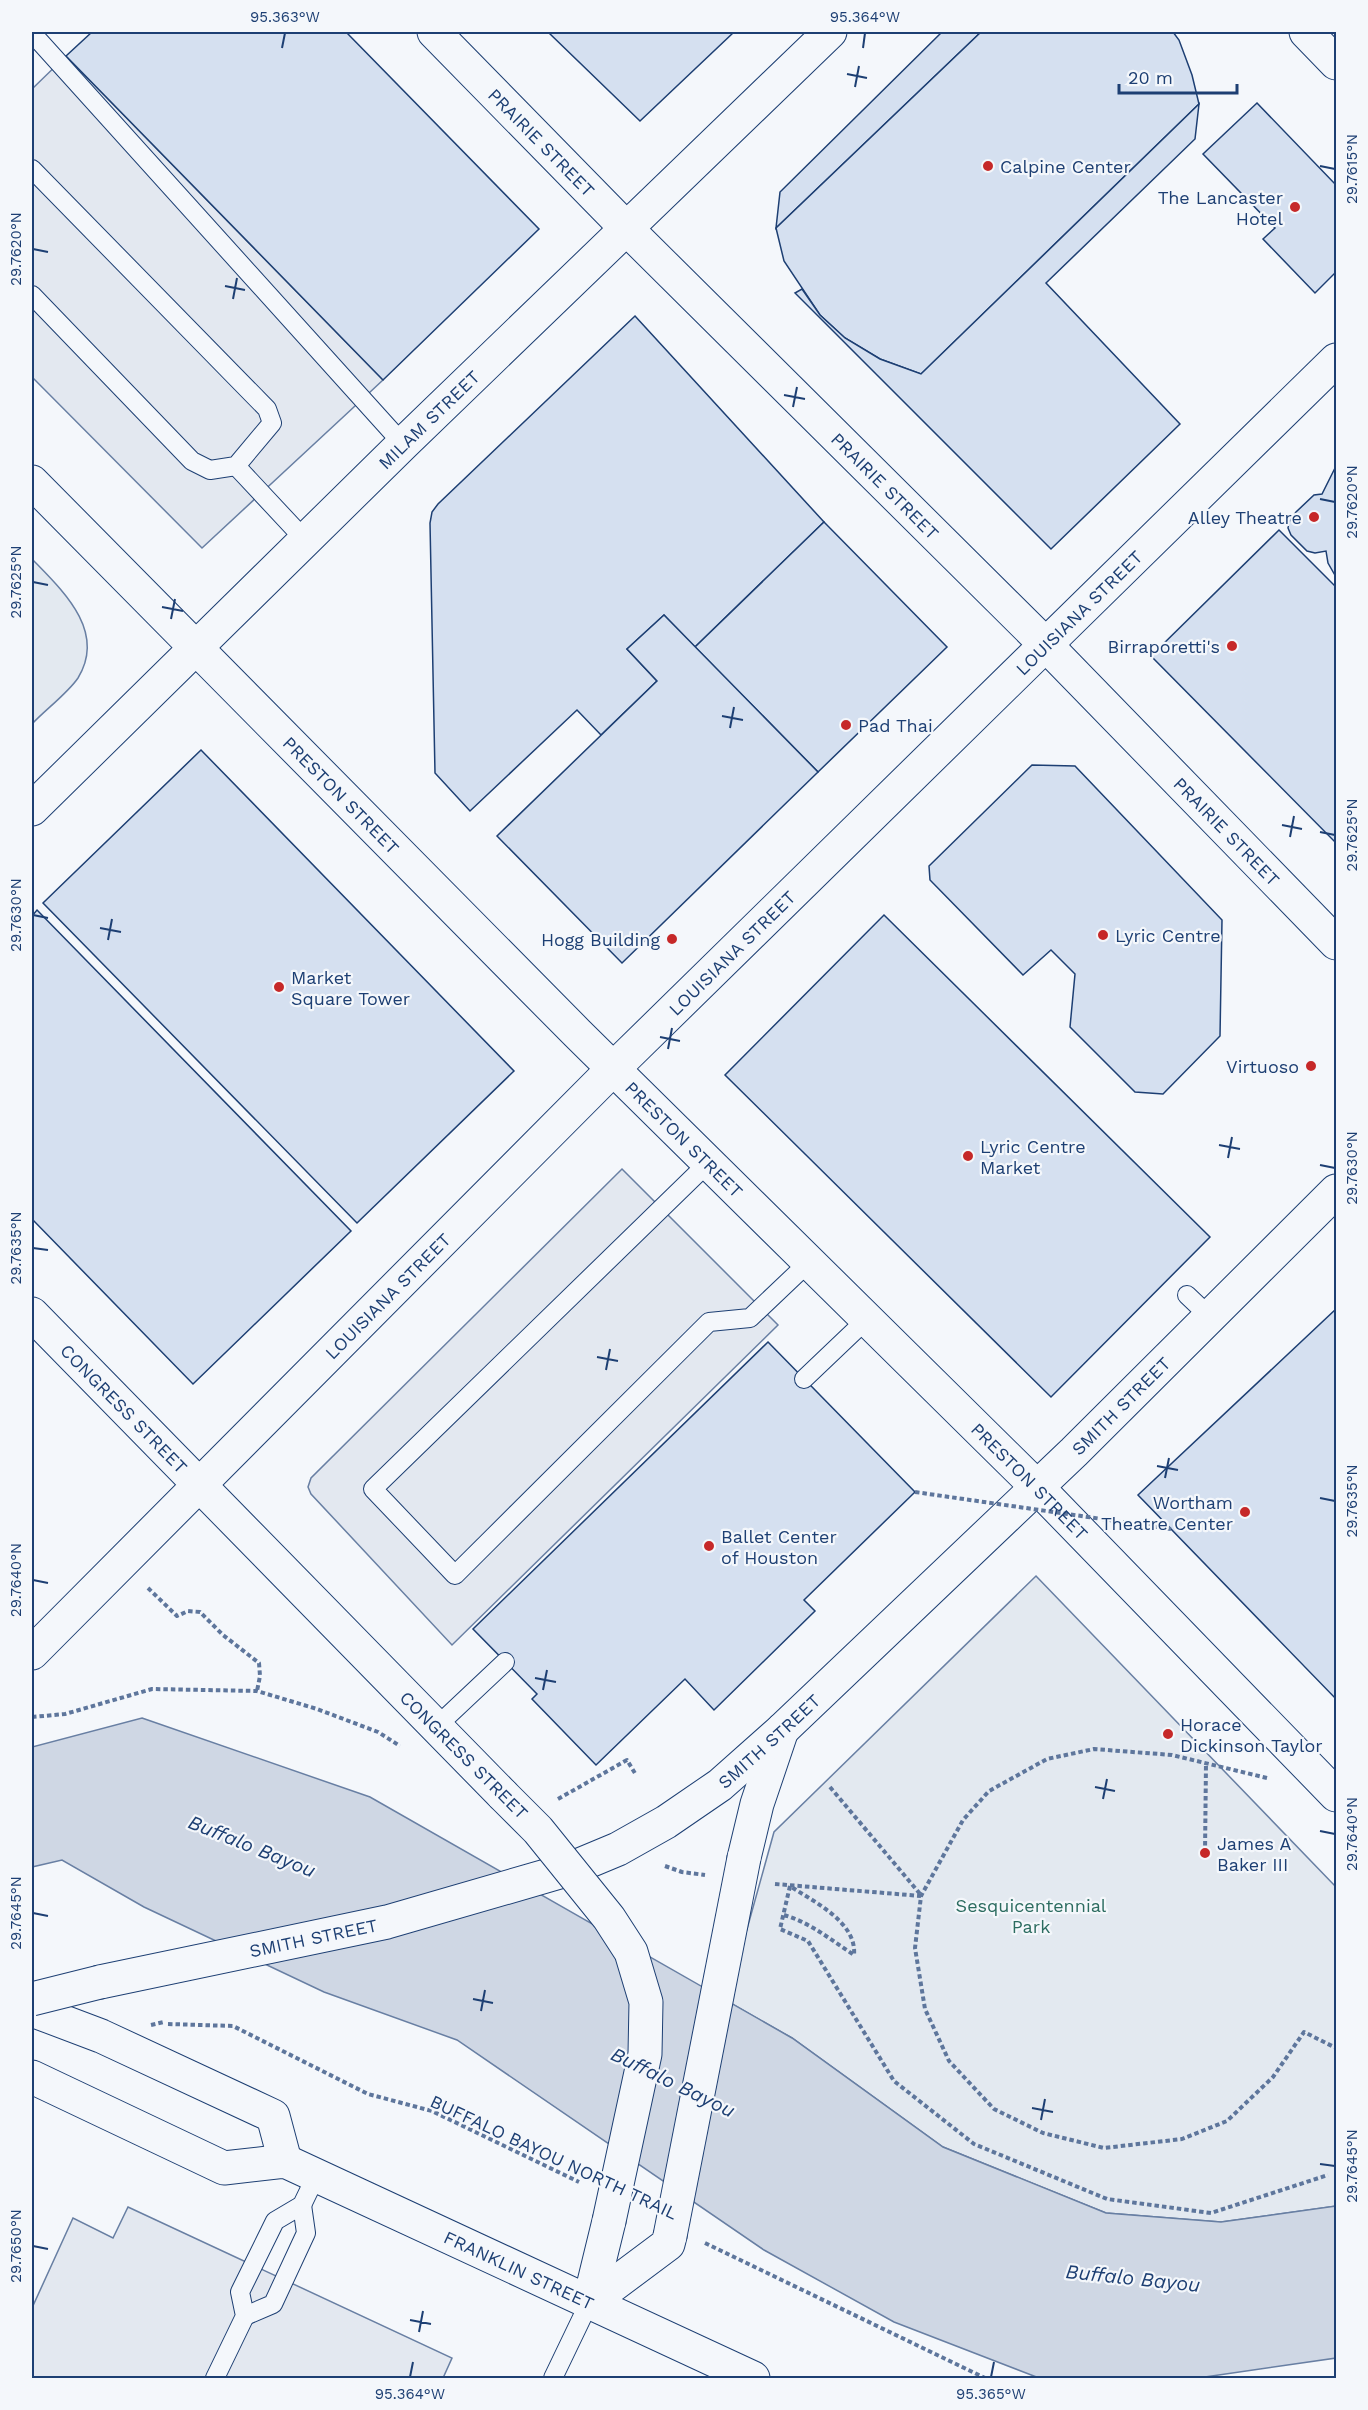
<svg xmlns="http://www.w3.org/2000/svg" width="1368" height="2410" font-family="'Work Sans',sans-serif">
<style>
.green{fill:#e3e9f0;stroke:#687fa3;stroke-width:1.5}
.parking{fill:#e3e8f0;stroke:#687fa3;stroke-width:1.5}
.water{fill:#cfd7e4;stroke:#687fa3;stroke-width:1.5}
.building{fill:#d5e0f0;stroke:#1d3f73;stroke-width:1.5}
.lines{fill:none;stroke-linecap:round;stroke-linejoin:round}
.service-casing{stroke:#1d3f73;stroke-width:20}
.tertiary-casing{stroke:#1d3f73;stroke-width:35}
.secondary-casing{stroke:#1d3f73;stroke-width:35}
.path{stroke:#5e769c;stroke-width:4;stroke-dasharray:4.5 3;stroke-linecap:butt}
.service{stroke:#f4f7fb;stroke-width:18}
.tertiary{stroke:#f4f7fb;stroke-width:33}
.secondary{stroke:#f4f7fb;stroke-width:33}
.tertiary-bridge-casing{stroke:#1d3f73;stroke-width:35;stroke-linecap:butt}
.secondary-bridge-casing{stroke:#1d3f73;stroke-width:35;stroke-linecap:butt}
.path-bridge{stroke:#5e769c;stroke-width:4;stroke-dasharray:4.5 3;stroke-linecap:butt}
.tertiary-bridge{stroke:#f4f7fb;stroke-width:33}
.secondary-bridge{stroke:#f4f7fb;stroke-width:33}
.ticks{fill:none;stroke:#1d3f73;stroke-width:2}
.poi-dot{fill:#c62828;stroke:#f4f7fb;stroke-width:2}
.labels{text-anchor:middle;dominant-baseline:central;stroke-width:4.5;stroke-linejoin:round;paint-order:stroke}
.street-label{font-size:18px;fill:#1d3f73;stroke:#f4f7fb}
.poi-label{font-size:18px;fill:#1d3f73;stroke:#f4f7fb;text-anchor:start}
.park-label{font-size:18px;fill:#2c6c60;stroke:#f4f7fb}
.water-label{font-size:20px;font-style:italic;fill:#1d3f73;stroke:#f4f7fb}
.neatline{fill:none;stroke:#1d3f73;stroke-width:2}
.ticks-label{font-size:15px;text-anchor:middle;fill:#1d3f73}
</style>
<rect width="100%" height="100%" fill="#f4f7fb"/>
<g class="green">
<path d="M32,559C62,590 107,631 78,678C68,693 45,710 32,724Z"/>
<polygon points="1036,1576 1336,1887 1336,2206 1221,2222 1106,2213 943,2147 792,2038 727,2001 774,1832"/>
</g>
<g class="parking">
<polygon points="66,56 383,380 202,548 32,377 32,89"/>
<polygon points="622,1169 778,1325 452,1645 311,1494 308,1487 311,1478"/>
<polygon points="128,2207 452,2358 443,2378 32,2378 32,2308 73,2218 113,2238"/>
</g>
<polygon class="water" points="142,1718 370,1797 792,2038 943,2147 1106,2213 1221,2222 1336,2206 1336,2358 1198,2378 1039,2378 894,2322 764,2250 457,2040 324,1992 144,1907 62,1860 32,1867 32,1747"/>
<g class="building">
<polygon points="92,32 346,32 539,229 383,380 66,56"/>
<polygon points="548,32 734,32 640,121"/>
<polygon points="942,32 981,32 776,228 780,192"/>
<polygon points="981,32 1173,32 1179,40 1192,75 1199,104 921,374 880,359 845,338 820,315 784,261 776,228"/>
<polygon points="1257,103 1336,185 1336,272 1315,293 1263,239 1275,228 1203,154"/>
<polygon points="1199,104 1195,139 1046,283 1180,424 1051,549 795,293 802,289 820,315 845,338 880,359 921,374"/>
<polygon points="635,316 824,522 695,647 664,615 627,649 657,681 601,735 577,710 470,811 435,773 430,523 432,512 438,504"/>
<polygon points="1336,466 1336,577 1328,563 1326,551 1315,553 1307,551 1291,535 1288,528 1289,522 1296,512 1314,495 1322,494"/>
<polygon points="824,522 947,647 818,772 695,647"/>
<polygon points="1279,530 1336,587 1336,843 1151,656"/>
<polygon points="664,615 818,772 622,963 497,836 657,681 627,649"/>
<polygon points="201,750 514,1071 357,1223 43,903"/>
<polygon points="1032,765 1075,766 1222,920 1220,1036 1163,1094 1135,1092 1070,1027 1075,974 1051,950 1023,975 930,880 929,866"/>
<polygon points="37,910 351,1231 193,1384 32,1219 32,916"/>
<polygon points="884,915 1210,1237 1051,1397 725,1075"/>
<polygon points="1336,1309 1336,1699 1138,1495"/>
<polygon points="768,1342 915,1492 804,1600 815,1611 714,1710 685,1679 596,1765 532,1699 537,1694 473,1629"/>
</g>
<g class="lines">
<g class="service-casing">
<g id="service">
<polyline points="32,33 403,444"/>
<polyline points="32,169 267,409 272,423 236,466 210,470 192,461 32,295"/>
<polyline points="236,466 306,541"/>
<polyline points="708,1163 373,1489 455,1575 709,1322 750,1318 809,1262"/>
<polyline points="1187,1295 1209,1316"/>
<polyline points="804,1379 867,1319"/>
<polyline points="436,1727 505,1662"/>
<polyline points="245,2316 273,2304 306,2233 302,2205"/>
<polyline points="215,2378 245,2316 240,2292 275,2221 302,2205 316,2176"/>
<polyline points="553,2378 589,2303"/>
</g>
</g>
<g class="tertiary-casing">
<g id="tertiary">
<path id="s1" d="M434,32L627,229L1046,645L1336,943"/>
<path id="s2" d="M32,482L577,1033L1037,1487L1336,1795"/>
<path id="s3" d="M32,1314L503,1795"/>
<polyline points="589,2303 609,2221"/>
</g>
</g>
<g class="secondary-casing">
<g id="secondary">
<polyline points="1306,32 1336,63"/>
<path id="s4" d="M32,809L403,444L830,32"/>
<path id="s5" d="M32,1653L613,1069L1336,360"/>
<polyline points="744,1858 757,1804 782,1730"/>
<path id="s6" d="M100,1982L387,1922L570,1869L618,1849L666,1822L720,1785L782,1730L1074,1452L1336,1191"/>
<polyline points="32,2010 101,2036 273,2116 285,2161"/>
<path id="s7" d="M32,2077L224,2168L285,2161L753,2378"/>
<polyline points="589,2303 668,2244 670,2236"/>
</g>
</g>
<g class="path">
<polyline points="148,1588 177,1616 188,1611 200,1612 223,1635 259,1663 260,1676 257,1691"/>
<polyline points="32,1717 65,1714 152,1689 257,1691 317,1709 378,1732 400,1746"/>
<polyline points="1267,1778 1172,1755 1094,1749 1047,1759 989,1791 963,1820 921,1896 915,1948 925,2009 949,2061 994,2109 1043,2133 1104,2148 1182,2139 1227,2121 1273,2077 1304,2032 1336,2048"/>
<polyline points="830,1787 921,1895"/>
<polyline points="558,1799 627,1760 636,1775"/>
<polyline points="1205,1853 1206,1763"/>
<polyline points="665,1866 682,1872 705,1875"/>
<polyline points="775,1884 921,1896"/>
<path d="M784,1915C811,1923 831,1940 854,1955C857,1922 814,1902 790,1886L780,1929L808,1941L894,2081L974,2144L1107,2199L1211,2213L1328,2175"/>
<polyline points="168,2024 233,2026 368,2094 432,2111 579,2182"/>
<polyline points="705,2243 985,2378"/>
</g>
<use href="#service" class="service"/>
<use href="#tertiary" class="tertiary"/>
<use href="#secondary" class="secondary"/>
<g class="tertiary-bridge-casing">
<polyline id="tertiary-bridge" points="503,1795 538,1830 609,1918 631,1952 646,2002 645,2054 609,2221"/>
</g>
<g class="secondary-bridge-casing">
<g id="secondary-bridge">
<polyline points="32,1999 100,1982"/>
<polyline points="670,2236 744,1858"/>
</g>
</g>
<g class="path-bridge">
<polyline points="915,1492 1171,1529"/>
<polyline points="151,2025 164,2022"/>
</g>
<use href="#tertiary-bridge" class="tertiary-bridge"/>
<use href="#secondary-bridge" class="secondary-bridge"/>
</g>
<path class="ticks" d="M282,48L285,33M863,48L865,33M847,74L867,78M855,87L859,66M1320,166L1335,169M33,249L48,252M225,286L245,290M233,299L237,278M784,395L805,399M793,407L797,387M1320,499L1335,502M33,582L48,585M162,607L183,611M171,619L175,599M722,716L743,720M730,728L734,707M1282,825L1302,829M1320,832L1335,835M1290,837L1294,816M33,915L48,918M100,928L121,932M108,940L112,919M660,1037L680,1041M668,1049L672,1028M1219,1145L1240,1149M1228,1158L1232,1137M1320,1165L1335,1168M33,1248L48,1250M597,1357L618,1361M606,1370L610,1349M1157,1466L1178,1470M1165,1478L1169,1458M1320,1498L1335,1501M33,1580L48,1583M535,1678L556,1682M543,1690L547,1670M1095,1787L1115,1791M1103,1799L1107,1779M1320,1831L1335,1834M33,1913L48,1916M473,1999L493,2003M481,2011L485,1990M1032,2108L1053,2112M1041,2120L1045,2099M1320,2164L1335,2166M33,2246L48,2249M410,2320L431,2324M419,2332L423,2311M410,2377L413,2362M991,2377L994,2362"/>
<g class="poi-dot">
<circle cx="988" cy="166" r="6"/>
<circle cx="1295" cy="207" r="6"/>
<circle cx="1314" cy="517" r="6"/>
<circle cx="1232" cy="646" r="6"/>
<circle cx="846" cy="725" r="6"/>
<circle cx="1103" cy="935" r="6"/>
<circle cx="672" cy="939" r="6"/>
<circle cx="279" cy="987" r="6"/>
<circle cx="1311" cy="1066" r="6"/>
<circle cx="968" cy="1156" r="6"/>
<circle cx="1245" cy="1512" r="6"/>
<circle cx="709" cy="1546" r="6"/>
<circle cx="1168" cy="1734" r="6"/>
<circle cx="1205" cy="1853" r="6"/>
</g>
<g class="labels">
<g class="street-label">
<text stroke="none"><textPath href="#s1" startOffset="154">PRAIRIE STREET</textPath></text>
<text stroke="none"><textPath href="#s4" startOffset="556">MILAM STREET</textPath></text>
<text stroke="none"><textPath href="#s1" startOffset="640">PRAIRIE STREET</textPath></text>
<text stroke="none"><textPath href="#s5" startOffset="1476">LOUISIANA STREET</textPath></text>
<text stroke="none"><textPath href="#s2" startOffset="440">PRESTON STREET</textPath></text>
<text stroke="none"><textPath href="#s1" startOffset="1126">PRAIRIE STREET</textPath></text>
<text stroke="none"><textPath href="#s5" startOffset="990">LOUISIANA STREET</textPath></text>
<text stroke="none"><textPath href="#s2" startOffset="926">PRESTON STREET</textPath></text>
<text stroke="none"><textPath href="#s5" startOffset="504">LOUISIANA STREET</textPath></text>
<text stroke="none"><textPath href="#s6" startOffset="1208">SMITH STREET</textPath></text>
<text stroke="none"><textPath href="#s3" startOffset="132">CONGRESS STREET</textPath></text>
<text stroke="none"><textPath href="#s2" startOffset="1412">PRESTON STREET</textPath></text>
<text stroke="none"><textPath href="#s6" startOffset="722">SMITH STREET</textPath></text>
<text transform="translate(464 1755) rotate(45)">CONGRESS STREET</text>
<text stroke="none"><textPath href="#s6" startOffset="218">SMITH STREET</textPath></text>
<text transform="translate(554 2157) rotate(25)">BUFFALO BAYOU NORTH TRAIL</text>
<text stroke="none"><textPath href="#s7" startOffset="532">FRANKLIN STREET</textPath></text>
</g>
<g class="poi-label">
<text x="1000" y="166">Calpine Center</text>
<text x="1283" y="197" text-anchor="end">The Lancaster<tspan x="1283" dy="21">Hotel</tspan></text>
<text x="1302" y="517" text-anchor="end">Alley Theatre</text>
<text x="1220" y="646" text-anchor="end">Birraporetti's</text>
<text x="858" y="725">Pad Thai</text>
<text x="1115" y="935">Lyric Centre</text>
<text x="660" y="939" text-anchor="end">Hogg Building</text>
<text x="291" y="977">Market<tspan x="291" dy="21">Square Tower</tspan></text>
<text x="1299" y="1066" text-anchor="end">Virtuoso</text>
<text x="980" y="1146">Lyric Centre<tspan x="980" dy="21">Market</tspan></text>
<text x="1233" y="1502" text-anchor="end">Wortham<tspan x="1233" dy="21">Theatre Center</tspan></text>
<text x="721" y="1536">Ballet Center<tspan x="721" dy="21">of Houston</tspan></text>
<text x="1180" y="1724">Horace<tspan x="1180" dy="21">Dickinson Taylor</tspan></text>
<text x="1217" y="1843">James A<tspan x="1217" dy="21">Baker III</tspan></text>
</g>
<g class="park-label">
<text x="1031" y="1905">Sesquicentennial<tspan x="1031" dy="21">Park</tspan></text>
</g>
<g class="water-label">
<text transform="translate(252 1846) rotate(22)">Buffalo Bayou</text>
<text transform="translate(673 2082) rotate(26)">Buffalo Bayou</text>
<text transform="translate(1133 2278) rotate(6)">Buffalo Bayou</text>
</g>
</g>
<rect width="1368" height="2410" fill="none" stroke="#f4f7fb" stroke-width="66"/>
<path d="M1119 84v9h118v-9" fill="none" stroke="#1d3f73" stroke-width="3"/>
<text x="1128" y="84" font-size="18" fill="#1d3f73" stroke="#f4f7fb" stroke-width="4.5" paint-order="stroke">20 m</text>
<rect x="33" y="33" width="1302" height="2344" class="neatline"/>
<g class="ticks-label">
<text x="285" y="22">95.363°W</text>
<text x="865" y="22">95.364°W</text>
<text transform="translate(1352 169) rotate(-90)" y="5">29.7615°N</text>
<text transform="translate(16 249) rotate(-90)" y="5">29.7620°N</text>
<text transform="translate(1352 502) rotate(-90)" y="5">29.7620°N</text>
<text transform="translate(16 582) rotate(-90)" y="5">29.7625°N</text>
<text transform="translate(1352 835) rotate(-90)" y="5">29.7625°N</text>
<text transform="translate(16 915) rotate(-90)" y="5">29.7630°N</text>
<text transform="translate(1352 1168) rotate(-90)" y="5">29.7630°N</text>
<text transform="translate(16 1248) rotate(-90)" y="5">29.7635°N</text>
<text transform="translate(1352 1501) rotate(-90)" y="5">29.7635°N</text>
<text transform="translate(16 1580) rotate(-90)" y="5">29.7640°N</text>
<text transform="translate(1352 1834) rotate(-90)" y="5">29.7640°N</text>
<text transform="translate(16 1913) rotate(-90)" y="5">29.7645°N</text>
<text transform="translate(1352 2166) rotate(-90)" y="5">29.7645°N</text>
<text transform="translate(16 2246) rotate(-90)" y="5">29.7650°N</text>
<text x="410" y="2399">95.364°W</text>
<text x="991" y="2399">95.365°W</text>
</g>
</svg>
